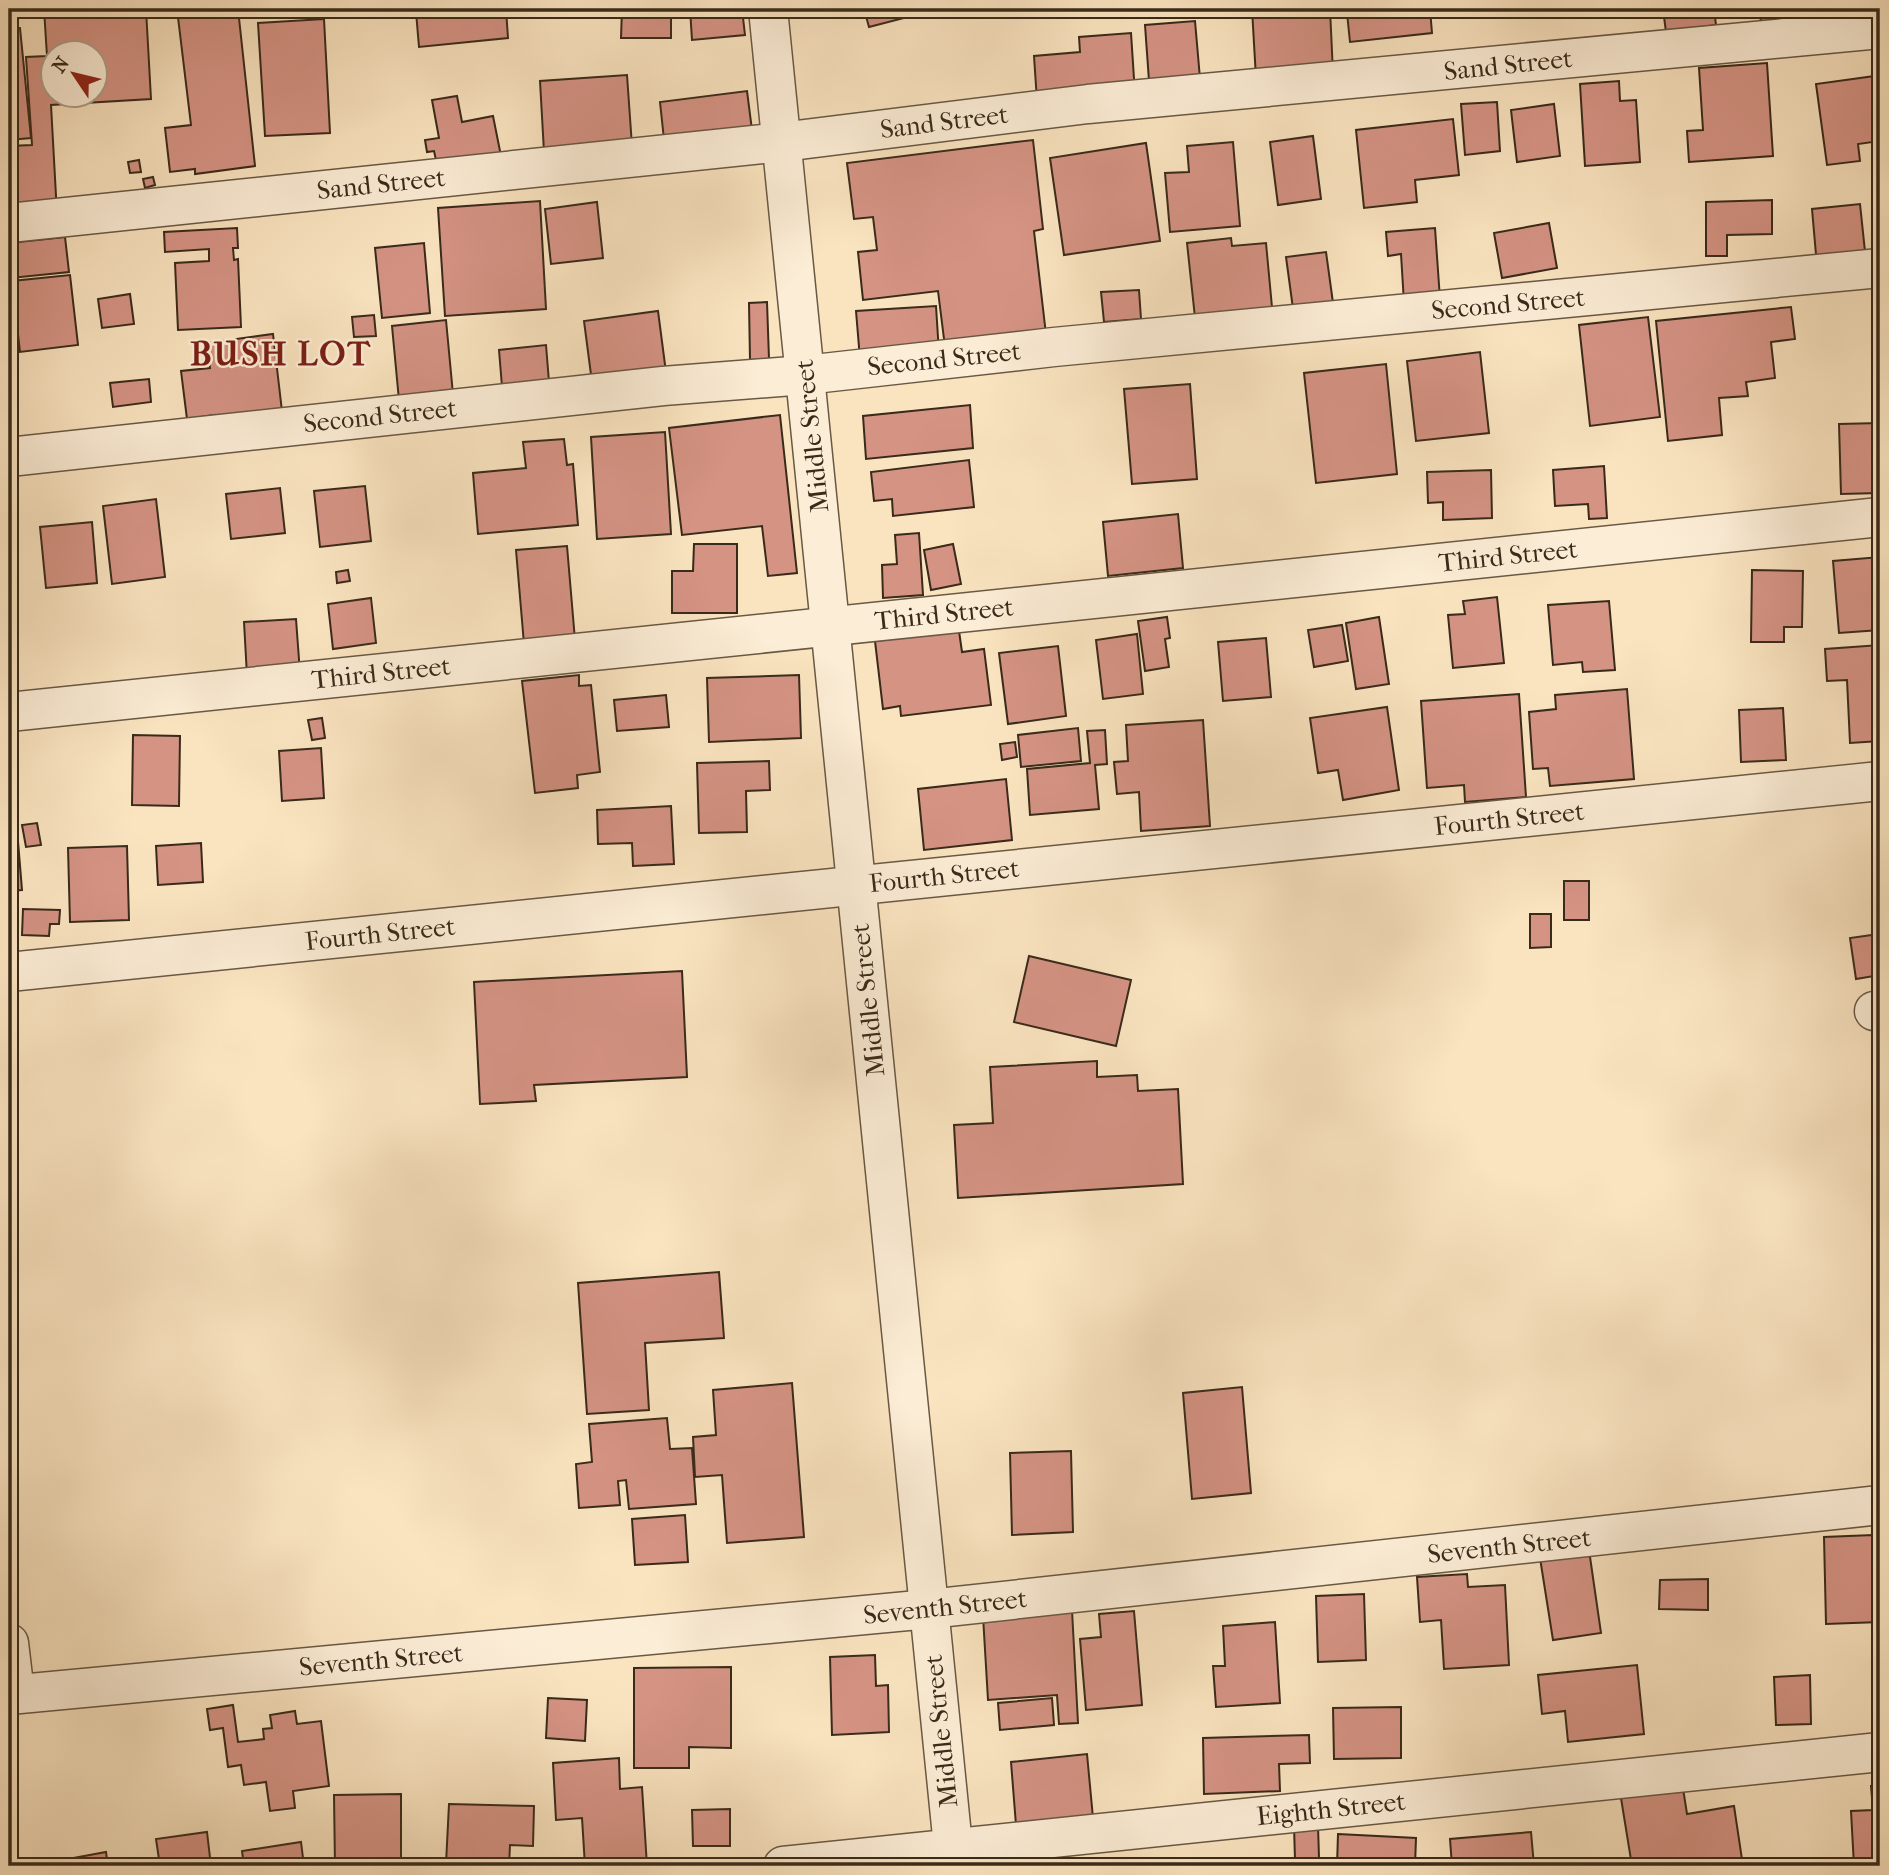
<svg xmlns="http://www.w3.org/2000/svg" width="1889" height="1875" font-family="'IM FELL French Canon',serif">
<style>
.building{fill:#d59384;stroke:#392a1a;stroke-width:2;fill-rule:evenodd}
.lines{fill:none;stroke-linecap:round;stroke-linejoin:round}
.minor-casing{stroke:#695844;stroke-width:41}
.minor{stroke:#fcedd6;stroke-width:38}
.labels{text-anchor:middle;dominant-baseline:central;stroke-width:5;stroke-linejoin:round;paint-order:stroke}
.street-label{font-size:26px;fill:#392a1a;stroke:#fcedd6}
.district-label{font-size:33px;font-weight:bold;letter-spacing:2px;fill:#7a1f14;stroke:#fcedd6}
</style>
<rect width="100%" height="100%" fill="#fae4c0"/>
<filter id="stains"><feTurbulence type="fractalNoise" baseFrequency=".00286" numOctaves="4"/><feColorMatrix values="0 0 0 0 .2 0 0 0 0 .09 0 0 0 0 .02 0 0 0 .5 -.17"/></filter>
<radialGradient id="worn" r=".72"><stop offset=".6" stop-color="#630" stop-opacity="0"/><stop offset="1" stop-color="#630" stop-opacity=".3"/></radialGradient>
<g class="building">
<path d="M44,9H146L151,99L51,105L57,214L9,217V146L32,145L26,57L47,56ZM52,52H94V94H52Z"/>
<polygon points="177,9 238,9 255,166 195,174 195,169 170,172 165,128 191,125"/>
<polygon points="448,9 506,9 508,38 419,47 416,12"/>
<rect x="569" y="9" width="43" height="4"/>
<polygon points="622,9 671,9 671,38 621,38"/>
<polygon points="690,9 742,9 745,35 692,40"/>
<polygon points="864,9 927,9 927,12 869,27"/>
<polygon points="1145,9 1191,9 1145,14"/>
<polygon points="1252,9 1330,9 1333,73 1256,78"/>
<polygon points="1387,9 1430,9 1432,33 1350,42 1347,13"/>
<polygon points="1663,9 1714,9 1716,25 1666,32"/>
<polygon points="1760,9 1871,9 1871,18 1761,26"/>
<polygon points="324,19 330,133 265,136 258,23"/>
<polygon points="1195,21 1201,90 1150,95 1145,25"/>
<polygon points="20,28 31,138 9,140 9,29"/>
<polygon points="1131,33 1135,94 1037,101 1034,56 1080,52 1079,37"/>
<polygon points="1767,63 1773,156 1689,162 1687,131 1703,130 1699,68"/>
<polygon points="627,75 632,146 544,152 540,81"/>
<polygon points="1875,76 1880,114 1880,141 1858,144 1860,161 1827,165 1816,84"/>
<polygon points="1619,81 1620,101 1636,100 1640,162 1585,166 1580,84"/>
<polygon points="747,91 753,138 665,149 660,102"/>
<polygon points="457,96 462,122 493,116 501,156 438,169 434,151 427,152 425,140 439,138 432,100"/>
<polygon points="1497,102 1500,151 1465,155 1461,104"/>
<polygon points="1554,104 1560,156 1517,162 1511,110"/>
<polygon points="1453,119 1459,175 1415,180 1417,202 1364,208 1356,130"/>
<polygon points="1313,136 1321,199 1278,205 1270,142"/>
<polygon points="1033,140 1043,229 1034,231 1047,343 946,355 938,291 863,300 858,252 877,250 873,217 854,219 847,163"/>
<polygon points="1233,142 1240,226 1170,232 1165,173 1189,172 1187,146"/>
<polygon points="1146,143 1160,241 1064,255 1050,158"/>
<polygon points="139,160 141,172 130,173 128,162"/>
<polygon points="153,177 155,185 145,188 143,179"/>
<polygon points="1772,200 1772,234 1727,235 1727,256 1706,256 1706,202"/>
<polygon points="540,201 546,309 445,316 438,208"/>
<polygon points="597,202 603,258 551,264 545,209"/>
<polygon points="1860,204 1866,261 1817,266 1812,209"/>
<polygon points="1549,223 1557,268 1502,278 1494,233"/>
<polygon points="237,228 238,248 233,248 234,260 238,259 241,327 178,330 175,263 209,261 209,249 165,252 164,232"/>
<polygon points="1435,228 1440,299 1404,303 1401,254 1388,256 1386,232"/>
<polygon points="65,237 69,272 11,278 9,243"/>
<polygon points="1231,238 1232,246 1266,243 1273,318 1196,327 1187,243"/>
<polygon points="424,243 430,313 382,318 375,248"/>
<polygon points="1326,252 1334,310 1294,316 1286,257"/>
<polygon points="70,275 78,345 20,352 12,281"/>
<polygon points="1139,290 1141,319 1104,322 1101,292"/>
<polygon points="130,294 134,324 102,328 98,299"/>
<polygon points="767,302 769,359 750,360 749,303"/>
<polygon points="936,306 939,353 860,359 856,311"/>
<polygon points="1791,307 1795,339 1771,342 1775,378 1746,382 1748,396 1719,398 1722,435 1668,441 1656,321"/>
<polygon points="658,311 667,380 593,390 584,321"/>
<polygon points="374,315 376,336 354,337 352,317"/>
<polygon points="1648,317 1660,417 1590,426 1579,325"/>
<polygon points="446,320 454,405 400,411 392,326"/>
<polygon points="273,334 283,420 217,428 215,415 187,419 181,371 210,368 207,343"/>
<polygon points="546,345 550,394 503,399 499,350"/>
<polygon points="1480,352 1489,433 1416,441 1407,361"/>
<polygon points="1386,364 1397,474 1316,483 1304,373"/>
<polygon points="149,379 151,402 113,407 110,383"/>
<polygon points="1190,384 1197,479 1132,484 1124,389"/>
<polygon points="970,405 973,448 866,459 863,416"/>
<polygon points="780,415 797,573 768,576 762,526 682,535 669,428"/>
<polygon points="1880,423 1880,493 1841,494 1839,424"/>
<polygon points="665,432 671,534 597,539 591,437"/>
<polygon points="564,439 567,465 573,464 578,525 478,534 473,473 526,468 523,442"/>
<polygon points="969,460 974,507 893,516 892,499 874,501 871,472"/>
<polygon points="1604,466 1607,518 1589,519 1588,504 1555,506 1553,470"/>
<polygon points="1491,470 1492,518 1443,520 1443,502 1428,503 1427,472"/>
<polygon points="365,486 371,541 320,547 314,491"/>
<polygon points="280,488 285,533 231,539 226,494"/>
<polygon points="156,499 165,577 112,584 103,506"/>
<polygon points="1178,514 1183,568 1108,576 1103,522"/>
<polygon points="92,522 97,583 46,588 40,527"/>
<polygon points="919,533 923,595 883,598 882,565 897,564 895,535"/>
<polygon points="694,544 737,544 737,613 672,613 672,571 693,571"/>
<polygon points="953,544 961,584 931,590 924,550"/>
<polygon points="567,546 575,640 524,644 516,550"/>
<polygon points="1880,557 1880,630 1839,633 1833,561"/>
<polygon points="348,570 350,581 337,583 336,572"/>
<polygon points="1752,570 1803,571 1802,627 1784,627 1784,642 1751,642"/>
<polygon points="1497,597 1504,663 1453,668 1448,615 1465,614 1463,601"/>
<polygon points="371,598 376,643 333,649 328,604"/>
<polygon points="1609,601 1615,670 1583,672 1582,662 1553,665 1548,605"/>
<polygon points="1167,617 1170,638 1165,639 1169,667 1145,671 1138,621"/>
<polygon points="1379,617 1389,684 1356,689 1346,623"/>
<polygon points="296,619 300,673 247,676 244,622"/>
<polygon points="1342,625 1348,661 1314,667 1308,630"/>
<polygon points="959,631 962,652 984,649 991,705 901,716 900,706 883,709 875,641"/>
<polygon points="1137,634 1143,694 1103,699 1096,640"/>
<polygon points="1266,638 1271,697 1223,701 1218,642"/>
<polygon points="1880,645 1880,741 1850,743 1847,680 1827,681 1825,649"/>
<polygon points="1058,646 1066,716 1008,724 999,653"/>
<polygon points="579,675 579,686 591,685 600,772 577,775 578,788 535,793 522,681"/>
<polygon points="799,675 801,738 709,742 707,678"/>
<polygon points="1627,689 1634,779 1550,786 1548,768 1533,769 1529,712 1556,709 1555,695"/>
<polygon points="1519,694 1526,797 1465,802 1464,785 1427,788 1421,701"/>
<polygon points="666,695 669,727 617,731 614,700"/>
<polygon points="1387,707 1399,790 1343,800 1338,770 1318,773 1310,718"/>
<polygon points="1783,708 1786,760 1741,762 1739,710"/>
<polygon points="322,718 325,738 312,740 308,720"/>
<polygon points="1203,720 1210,826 1141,831 1139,792 1117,794 1114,762 1128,761 1126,725"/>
<polygon points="1078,728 1081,761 1021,767 1018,735"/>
<polygon points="1105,730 1107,764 1095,765 1099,809 1030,815 1027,769 1090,763 1087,731"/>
<polygon points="133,735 180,736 179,806 132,805"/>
<polygon points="1015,742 1017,757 1002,760 1000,744"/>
<polygon points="321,748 324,798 282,801 279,751"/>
<polygon points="769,761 770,790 746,791 747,832 699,833 697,763"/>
<polygon points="1006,779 1012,840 924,850 918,789"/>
<polygon points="671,806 674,864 633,866 632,843 598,844 597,810"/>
<polygon points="9,817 16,817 22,890 9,891"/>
<polygon points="37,823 41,845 26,847 22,825"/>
<polygon points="201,843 203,882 158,885 156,846"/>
<polygon points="127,846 129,920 70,922 68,848"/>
<polygon points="1874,865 1880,865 1880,905 1876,906"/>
<rect x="1564" y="881" width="25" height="39"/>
<polygon points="23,909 60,910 59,924 50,924 49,936 22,935"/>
<polygon points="1530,914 1551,914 1551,947 1530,948"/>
<polygon points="1879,934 1880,975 1856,979 1850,938"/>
<polygon points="1029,956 1131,980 1116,1046 1014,1022"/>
<polygon points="682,971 687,1077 534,1085 536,1101 480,1104 474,982"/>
<polygon points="1097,1061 1097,1077 1137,1075 1138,1091 1178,1089 1183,1184 958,1198 954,1125 993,1123 990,1067"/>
<polygon points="719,1272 724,1338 645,1343 649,1410 587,1414 578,1283"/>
<polygon points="792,1383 804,1537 727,1543 722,1475 695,1477 693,1437 716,1435 713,1390"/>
<polygon points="1242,1387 1251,1493 1192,1499 1183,1393"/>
<polygon points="667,1418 670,1449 692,1448 696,1504 629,1509 626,1480 618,1481 620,1505 579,1508 576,1464 592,1462 589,1424"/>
<polygon points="1071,1451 1073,1532 1012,1535 1010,1453"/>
<polygon points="685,1515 688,1562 635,1565 632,1519"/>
<polygon points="1873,1535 1874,1586 1880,1586 1880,1622 1826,1624 1824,1537"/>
<polygon points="1589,1550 1601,1633 1553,1640 1540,1558"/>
<polygon points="1467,1574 1468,1587 1505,1585 1509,1665 1444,1669 1441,1620 1420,1622 1417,1577"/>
<polygon points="1708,1579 1708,1610 1659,1609 1660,1580"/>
<polygon points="1364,1594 1366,1660 1318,1662 1316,1596"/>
<polygon points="1072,1610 1078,1723 1059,1724 1057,1695 988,1700 983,1616"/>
<polygon points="1134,1611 1142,1705 1086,1710 1080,1639 1101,1637 1099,1614"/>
<polygon points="1275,1622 1280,1703 1216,1707 1213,1666 1225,1666 1223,1626"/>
<polygon points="875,1655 876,1686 888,1685 889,1732 832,1735 830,1657"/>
<polygon points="1637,1665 1644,1734 1568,1742 1565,1711 1542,1714 1538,1675"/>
<polygon points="731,1667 731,1748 689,1747 689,1768 634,1768 634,1668"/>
<polygon points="1810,1675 1811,1724 1776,1725 1774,1677"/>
<polygon points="548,1698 587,1700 585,1741 546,1738"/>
<polygon points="1052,1698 1054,1725 1000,1730 998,1703"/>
<polygon points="233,1705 238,1742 264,1739 263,1729 272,1728 270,1715 295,1711 297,1724 321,1721 329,1786 293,1791 295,1808 270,1811 266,1782 244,1785 241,1765 228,1767 223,1728 210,1730 207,1709"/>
<polygon points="1401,1707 1401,1758 1334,1759 1333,1708"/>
<polygon points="1309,1735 1310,1763 1279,1764 1280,1791 1204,1794 1203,1738"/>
<polygon points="1087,1754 1093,1818 1016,1825 1011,1762"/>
<polygon points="619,1758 620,1789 642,1787 647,1866 585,1866 582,1818 556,1820 553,1763"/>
<polygon points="1682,1782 1687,1814 1734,1806 1743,1866 1632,1866 1620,1792"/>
<polygon points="1880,1785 1880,1866 1854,1866 1851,1811 1873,1810 1871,1786"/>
<polygon points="401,1794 401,1866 335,1866 334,1795"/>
<polygon points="449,1804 534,1806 533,1846 510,1845 509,1866 446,1864"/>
<polygon points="730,1809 730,1846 693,1846 692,1810"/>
<polygon points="1318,1825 1319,1858 1295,1860 1294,1826"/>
<polygon points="207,1832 211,1866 160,1866 156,1839"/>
<polygon points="1531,1832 1534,1866 1452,1866 1450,1839"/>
<polygon points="1338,1834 1416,1838 1415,1866 1337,1866"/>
<polygon points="301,1842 304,1866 244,1866 242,1851"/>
<polygon points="106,1852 108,1866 74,1866 73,1858"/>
<polygon points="1291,1859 1291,1866 1231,1866 1231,1862"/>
</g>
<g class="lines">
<g class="minor-casing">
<g id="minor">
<polyline points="768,9 955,1866"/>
<polyline points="9,223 782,142 1088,104 1880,29"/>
<polyline points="9,457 663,386 805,375 1054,347 1880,268"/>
<polyline points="9,712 1880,517"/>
<polyline points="9,972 1880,781"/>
<polyline points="1874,1011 1880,1011"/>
<polyline points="9,1643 15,1694"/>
<polyline points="9,1695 929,1609 1880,1505"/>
<polyline points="783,1866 1880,1752"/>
</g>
</g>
<use href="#minor" class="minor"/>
</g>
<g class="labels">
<g class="street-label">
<text transform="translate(1508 65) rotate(-6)">Sand Street</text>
<text transform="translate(944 122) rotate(-7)">Sand Street</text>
<text transform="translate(381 184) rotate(-6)">Sand Street</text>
<text transform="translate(1508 304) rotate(-5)">Second Street</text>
<text transform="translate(944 359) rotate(-6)">Second Street</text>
<text transform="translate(380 416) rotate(-6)">Second Street</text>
<text transform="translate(812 436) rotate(-96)">Middle Street</text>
<text transform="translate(1508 556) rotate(-6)">Third Street</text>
<text transform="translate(944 614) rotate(-6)">Third Street</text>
<text transform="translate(381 673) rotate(-6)">Third Street</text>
<text transform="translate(1509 819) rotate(-6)">Fourth Street</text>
<text transform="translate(944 876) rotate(-6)">Fourth Street</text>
<text transform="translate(380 934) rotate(-6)">Fourth Street</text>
<text transform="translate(868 1000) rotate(-96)">Middle Street</text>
<text transform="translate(1509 1546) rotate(-6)">Seventh Street</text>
<text transform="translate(945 1607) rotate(-6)">Seventh Street</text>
<text transform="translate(381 1660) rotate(-5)">Seventh Street</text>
<text transform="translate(941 1731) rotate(-96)">Middle Street</text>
<text transform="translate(1331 1809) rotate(-6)">Eighth Street</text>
</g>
<g class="district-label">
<text x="281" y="354">BUSH LOT</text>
</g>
</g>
<rect width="1889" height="1875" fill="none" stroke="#fae4c0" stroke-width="35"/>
<rect x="10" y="10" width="1868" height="1854" fill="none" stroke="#392a1a" stroke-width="3.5"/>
<rect x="18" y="18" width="1854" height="1840" fill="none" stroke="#392a1a" stroke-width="2"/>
<g transform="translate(74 74) rotate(305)"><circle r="33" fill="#fcedd6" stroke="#ae9f8b" stroke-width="2"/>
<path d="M0-5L12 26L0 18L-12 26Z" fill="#8f2418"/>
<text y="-10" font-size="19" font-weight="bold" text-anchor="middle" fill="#392a1a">N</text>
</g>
<rect width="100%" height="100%" filter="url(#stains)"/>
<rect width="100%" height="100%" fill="url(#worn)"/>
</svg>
